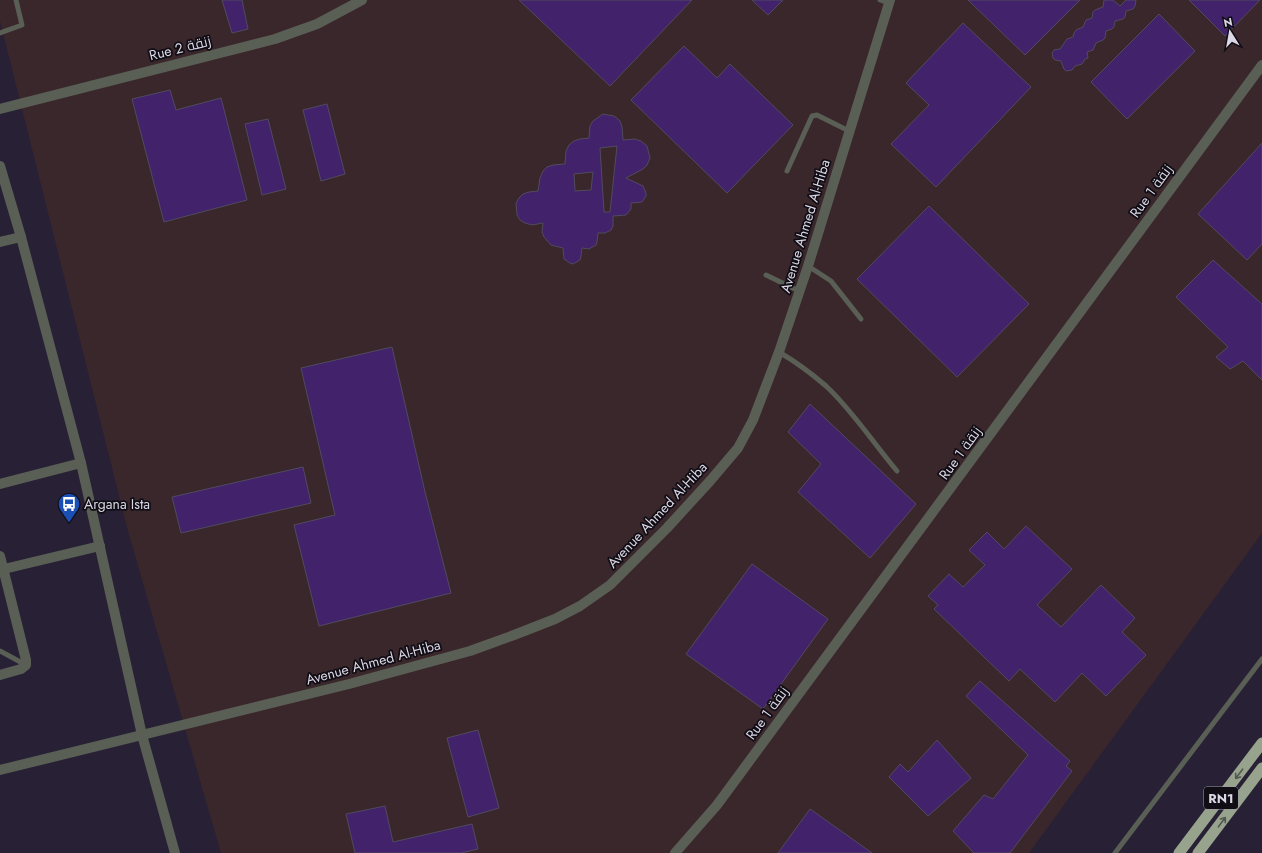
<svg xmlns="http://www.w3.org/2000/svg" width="1262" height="853" font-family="Jost,Cairo,sans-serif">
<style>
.industrial{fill:#3a272b}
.building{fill:#41226b;stroke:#514a5f;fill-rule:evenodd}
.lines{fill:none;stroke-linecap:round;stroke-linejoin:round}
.service{stroke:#5a5f55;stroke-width:5}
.minor{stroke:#5a5f55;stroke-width:10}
.tertiary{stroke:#5a5f55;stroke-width:10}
.trunk{stroke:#97a38d;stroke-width:11}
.oneway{stroke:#545851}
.labels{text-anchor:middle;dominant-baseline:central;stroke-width:3.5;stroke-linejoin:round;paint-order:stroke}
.shield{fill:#100d15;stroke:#9e9aa7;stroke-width:1}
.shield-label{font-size:13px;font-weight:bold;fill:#dbd7e5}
.street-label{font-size:14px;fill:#dbd7e5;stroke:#100d15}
.poi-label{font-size:14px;fill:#dbd7e5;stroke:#100d15;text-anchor:start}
</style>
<rect width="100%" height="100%" fill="#282135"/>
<polygon class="industrial" points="0,0 1262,0 1262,533 1029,853 221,853 128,531 0,21"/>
<g class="building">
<polygon points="222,0 242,0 248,29 232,33"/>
<polygon points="519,0 692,0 610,86"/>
<polygon points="752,0 783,0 768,15"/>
<polygon points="968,0 1080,0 1025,55"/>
<polygon points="1104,0 1113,0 1120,6 1126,0 1136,0 1135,6 1133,9 1126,11 1125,17 1123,19 1115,21 1114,27 1112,29 1106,31 1105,38 1103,40 1096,43 1093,50 1087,52 1088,58 1085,59 1082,64 1075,66 1072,70 1066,71 1064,69 1061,61 1055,60 1053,58 1052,53 1054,50 1060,49 1067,39 1073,37 1074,33 1076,30 1083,27 1086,20 1092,18 1093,12 1095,10 1103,7"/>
<polygon points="1189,0 1260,0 1225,36"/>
<polygon points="1159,14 1195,51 1127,119 1091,82"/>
<polygon points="963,23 1031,87 936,187 891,144 929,105 906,83"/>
<polygon points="684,46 717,78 730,64 793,125 727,193 631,100"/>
<polygon points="170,90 176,110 221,98 247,200 164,222 132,99"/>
<polygon points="327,104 345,174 321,181 303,110"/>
<path d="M603,114L614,116L620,121L622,127L623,140L635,139L641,141L647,146L650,158L647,165L643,169L626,178L643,186L646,193V196L642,202L631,203V209L626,215L613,216V226L611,230L605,233H598L597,242L596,245L589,249L582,248L581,256L580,260L573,264L570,263L564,259L563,248L551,245L544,237L542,232L543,223L532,225L525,223L520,220L517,215L516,203L519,198L523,194L529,192L538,191L540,178L543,171L547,167L553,165L565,164L566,151L569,145L574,141L580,139L589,138L590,126L593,121ZM617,146L610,212H604L600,148ZM593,172L591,190L575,191L574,174Z"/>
<polygon points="268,119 286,189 262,195 245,124"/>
<polygon points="1262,143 1262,244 1247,260 1198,214"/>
<polygon points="929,206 1029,304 957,377 857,279"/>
<polygon points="1213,260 1262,304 1262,380 1243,361 1230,369 1216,357 1228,347 1176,297"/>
<polygon points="392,347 425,492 451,593 319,626 294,525 335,515 301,368"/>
<polygon points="810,404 916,504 870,558 798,492 821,464 788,432"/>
<polygon points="303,467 311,503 181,533 172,497"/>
<polygon points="1026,526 1072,569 1037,605 1061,627 1101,585 1135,618 1122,632 1146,655 1106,696 1082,673 1055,702 1020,669 1009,681 934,609 938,605 928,596 949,574 963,587 985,565 969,550 987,532 1004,549"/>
<polygon points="752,564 828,619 763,709 686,654"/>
<polygon points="980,681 1070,761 1066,766 1072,771 1010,853 974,853 953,831 984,795 993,799 1028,755 966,696"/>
<polygon points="478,730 499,808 468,817 447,738"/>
<polygon points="937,740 971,778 928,816 889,777 900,764 908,772"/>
<polygon points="385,806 393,842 472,824 478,849 461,853 355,853 346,814"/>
<polygon points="810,809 872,853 778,853"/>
</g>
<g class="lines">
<g class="service">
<polyline points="880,0 889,3"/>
<polyline points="0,33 22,25 16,0"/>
<polyline points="787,171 812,116 817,115 849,131"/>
<polyline points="808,266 831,281 861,319"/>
<polyline points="766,275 799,291"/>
<path d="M779,352C796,362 811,373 826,386C852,410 874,444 897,471"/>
<polyline points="0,651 26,665"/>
<polyline points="1115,853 1262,659"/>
</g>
<g class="minor">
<polyline points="0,109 275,39 317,24 362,0"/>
<polyline points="0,166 21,237 81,463 142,735 175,853"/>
<polyline points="0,242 21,237"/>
<polyline points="0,484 81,463"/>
<polyline points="0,556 26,660 26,665 21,669 0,675"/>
<polyline points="4,569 100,546"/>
<polyline points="675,853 717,805 1262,65"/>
</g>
<polyline class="tertiary" points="0,770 349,684 470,651 514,635 555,619 580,606 610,585 667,528 710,481 738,448 753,420 779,352 808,266 890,0"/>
<g class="trunk">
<polyline points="1179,853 1262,743"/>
<polyline points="1198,853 1262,768"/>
</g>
</g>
<defs><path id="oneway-shaft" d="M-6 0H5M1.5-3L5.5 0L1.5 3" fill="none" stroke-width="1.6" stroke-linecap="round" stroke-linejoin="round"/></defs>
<g class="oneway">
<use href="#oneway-shaft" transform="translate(1239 774) rotate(127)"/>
<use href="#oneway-shaft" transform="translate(1222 822) rotate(-53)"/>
</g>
<defs>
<g id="bus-pin" transform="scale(1.15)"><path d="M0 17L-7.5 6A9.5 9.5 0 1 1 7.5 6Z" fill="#1a4fb4" stroke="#100d15"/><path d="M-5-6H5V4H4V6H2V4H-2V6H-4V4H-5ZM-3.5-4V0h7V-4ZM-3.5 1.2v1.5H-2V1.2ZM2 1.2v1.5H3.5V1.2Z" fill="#fff"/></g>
</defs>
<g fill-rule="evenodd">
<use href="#bus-pin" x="69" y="504"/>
</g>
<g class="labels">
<rect class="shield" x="1204" y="787" width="34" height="22" rx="3"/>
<g class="shield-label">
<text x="1221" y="798">RN1</text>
</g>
<g class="street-label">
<text transform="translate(180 48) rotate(-14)">Rue 2 زنقة</text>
<text transform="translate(1151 191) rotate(-54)">Rue 1 زنقة</text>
<text transform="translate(805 226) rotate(-73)">Avenue Ahmed Al-Hiba</text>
<text transform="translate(960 453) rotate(-54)">Rue 1 زنقة</text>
<text transform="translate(657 515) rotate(-47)">Avenue Ahmed Al-Hiba</text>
<text transform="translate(373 662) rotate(-15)">Avenue Ahmed Al-Hiba</text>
<text transform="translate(767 713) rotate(-54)">Rue 1 زنقة</text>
</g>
<g class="poi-label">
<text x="84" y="504">Argana Ista</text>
</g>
</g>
<g transform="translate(1230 32) rotate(349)" stroke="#100d15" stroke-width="3" paint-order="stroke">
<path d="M0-3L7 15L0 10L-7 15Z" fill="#dbd7e5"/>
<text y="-6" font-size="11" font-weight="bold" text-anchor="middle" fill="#dbd7e5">N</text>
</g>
</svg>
